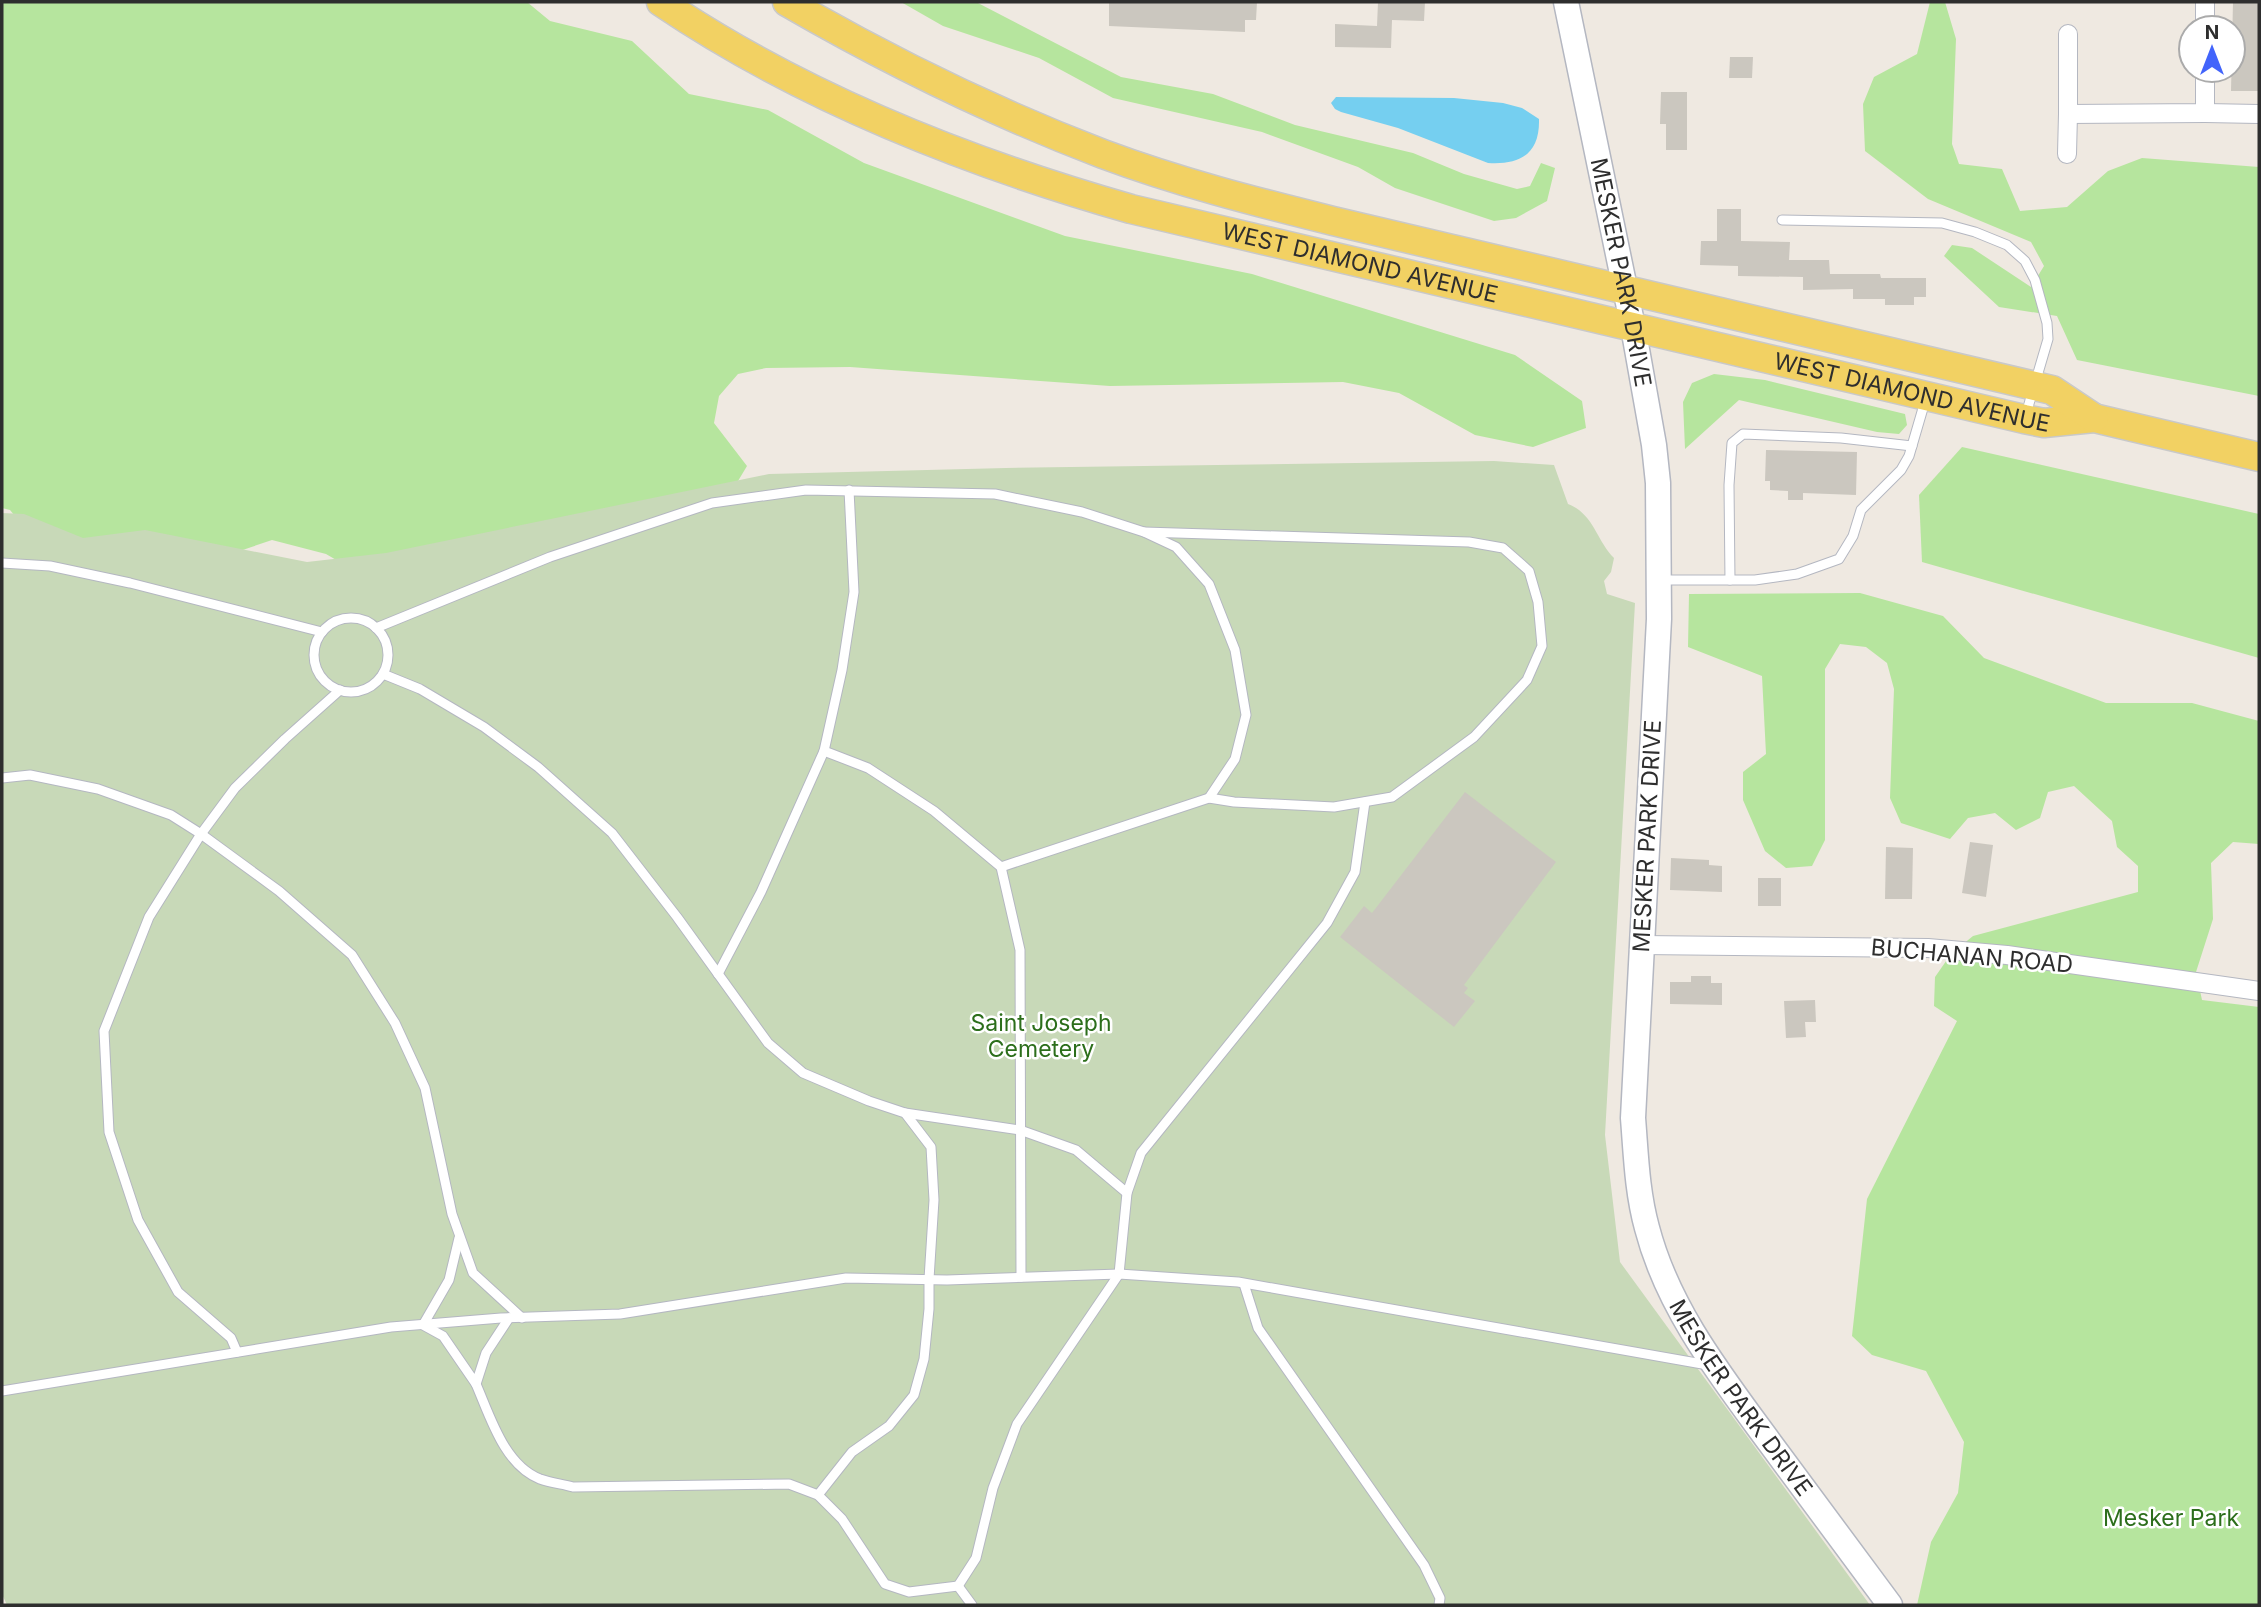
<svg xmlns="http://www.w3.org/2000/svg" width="2261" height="1607" font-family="Inter,sans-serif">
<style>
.green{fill:#b6e59e}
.cemetery{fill:#c8d9b8}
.water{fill:#75cff0}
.building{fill:#cbc7bf}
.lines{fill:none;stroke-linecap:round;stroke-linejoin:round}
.lane-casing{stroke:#b4b7c1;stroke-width:11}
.street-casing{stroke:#b4b7c1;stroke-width:20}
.secondary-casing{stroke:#b4b7c1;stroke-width:27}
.primary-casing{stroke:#c9c9c9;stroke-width:31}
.lane{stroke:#fff;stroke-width:9}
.street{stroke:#fff;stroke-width:18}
.secondary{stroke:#fff;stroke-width:24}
.primary{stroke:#f2d163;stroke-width:28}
.labels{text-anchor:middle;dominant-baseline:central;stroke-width:5;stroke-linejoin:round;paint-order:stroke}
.street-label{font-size:23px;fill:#2e2e2e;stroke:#fff}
.park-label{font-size:23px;fill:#2c6e1b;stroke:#fff}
</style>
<rect width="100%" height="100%" fill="#efe9e1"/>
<g class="green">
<polygon points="2,2 527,2 550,21 632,41 689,94 768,110 864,163 1065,236 1252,274 1515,355 1582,401 1586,428 1533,447 1475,435 1399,393 1343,382 1110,386 850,367 766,368 738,374 719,396 714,423 747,466 732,491 374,582 326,554 272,540 216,559 45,553 10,510 2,508"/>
<polygon points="901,2 976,2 1121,77 1213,94 1295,125 1413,153 1464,174 1517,189 1530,186 1541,163 1555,168 1547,201 1516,218 1494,221 1395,188 1358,167 1262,132 1113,98 1039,58 943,26"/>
<polygon points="1930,2 1945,2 1956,39 1952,144 1959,164 2002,169 2020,211 2067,207 2108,171 2142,158 2259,167 2259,396 2077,360 2057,316 1999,307 1944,256 1952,245 1972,248 2031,287 2044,266 2031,242 1928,199 1865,151 1863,104 1874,77 1917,54"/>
<polygon points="1714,374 1765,380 1905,414 1907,425 1899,434 1877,432 1739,400 1685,449 1683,402 1692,383"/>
<polygon points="1962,447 2259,514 2259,658 1922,562 1919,495"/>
<polygon points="1860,593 1943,616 1984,658 2106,703 2192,703 2259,721 2259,844 2233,842 2211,863 2213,919 2196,972 2202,1000 2259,1007 2259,1605 1917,1605 1931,1542 1958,1493 1964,1442 1926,1371 1872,1355 1852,1336 1867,1199 1957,1021 1934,1006 1935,977 1951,954 1973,936 2138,892 2138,866 2117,847 2112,821 2074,786 2048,792 2040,818 2016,830 1995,813 1968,818 1950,839 1901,823 1890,798 1894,689 1887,663 1866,647 1840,644 1825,669 1825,840 1812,866 1786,868 1765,851 1743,800 1743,772 1766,754 1762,676 1688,647 1689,594"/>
</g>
<path class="cemetery" d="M1494,461L1554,465L1568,504C1594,514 1596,540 1614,558L1611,572L1604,581L1607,594L1635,603L1605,1135L1620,1262L1870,1605H531L543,1603L508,1605H7L2,1594V513L24,514L83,538L145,530L307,562L386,553L769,474L1006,468Z"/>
<path class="water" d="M1336,97L1454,98L1503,103L1522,108L1539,119C1540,154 1520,165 1488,163L1398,128L1341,112L1335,109L1331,103Z"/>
<g class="building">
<polygon points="1109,2 1257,2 1256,20 1245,20 1245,32 1109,26"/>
<polygon points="1378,2 1425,2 1424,21 1392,20 1391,48 1335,47 1335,24 1377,26"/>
<polygon points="2233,2 2259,2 2259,91 2231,91"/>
<polygon points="1730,57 1753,57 1752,78 1729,78"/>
<polygon points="1661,92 1687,92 1687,150 1666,150 1666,124 1660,124"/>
<polygon points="1717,209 1741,209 1741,241 1790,242 1789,260 1829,260 1830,274 1880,274 1881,278 1926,278 1926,297 1914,297 1914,305 1885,305 1885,299 1853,299 1853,289 1803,290 1803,277 1738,276 1738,266 1700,265 1701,241 1717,241"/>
<polygon points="1766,450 1857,452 1856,495 1803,493 1803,500 1788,500 1788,491 1770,490 1770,481 1765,481"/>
<polygon points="1465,792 1556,862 1464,985 1468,988 1464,993 1475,1001 1454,1027 1340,937 1364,906 1372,913"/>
<polygon points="1970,842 1993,845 1986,897 1962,893"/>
<polygon points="1886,847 1913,848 1912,899 1885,899"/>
<polygon points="1671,858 1709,860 1709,865 1722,866 1722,892 1670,890"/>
<rect x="1758" y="878" width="23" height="28"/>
<polygon points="1691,976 1711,976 1711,983 1722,983 1722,1005 1670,1004 1670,982 1691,982"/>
<polygon points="1815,1000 1816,1022 1805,1022 1806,1037 1786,1038 1784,1001"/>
</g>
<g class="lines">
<g class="lane-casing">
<g id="lane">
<polyline points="1782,220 1942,223 1975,232 2007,245 2025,261 2035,280 2047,323 2048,339 2026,414"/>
<polyline points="849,490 854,592 842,670 824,751 868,768 934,811 1001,867 1209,798 1234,802 1334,807 1392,797 1474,737 1527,680 1542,646 1538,602 1529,571 1503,548 1469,542 1144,532"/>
<polyline points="2,563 50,566 130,583 322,632"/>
<polyline points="1661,580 1755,580 1797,574 1839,559 1853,536 1861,510 1901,470 1909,456 1926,398"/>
<polyline points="1730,580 1729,485 1732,443 1743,434 1841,438 1912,446"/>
<circle cx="351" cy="655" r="37"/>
<polyline points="376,628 550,557 712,503 806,490 995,494 1082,512 1144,532 1176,547 1209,584 1235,650 1246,715 1235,759 1209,798"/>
<polyline points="383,674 420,689 484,727 538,767 612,833 677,917 768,1043 803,1073 869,1101 905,1113 931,1147 934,1200 929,1279 929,1309 924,1359 914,1395 889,1426 852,1452 818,1495"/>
<polyline points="2,778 30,775 98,789 171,815 201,834 235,788 285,739 340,690"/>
<polyline points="1001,867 1020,950 1021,1277"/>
<polyline points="718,974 761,892 824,751"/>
<polyline points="905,1113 1020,1130 1076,1150 1127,1193"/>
<polyline points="459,1238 449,1280 423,1325 443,1336 476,1384 486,1353 509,1318"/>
<polyline points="1244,1284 1258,1328 1424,1565 1440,1598 1439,1605"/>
<polyline points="237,1352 231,1338 178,1292 138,1220 109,1132 104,1031 149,917 201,834 279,891 352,955 395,1023 425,1088 452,1214 473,1273 522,1318"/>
<path d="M476,1384C490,1416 504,1465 540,1479C551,1483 563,1484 573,1487L789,1484L818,1495L842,1519L885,1584L909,1592L958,1586"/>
<polyline points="2,1391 391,1327 501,1318 620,1314 846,1278 947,1280 1119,1274 1238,1282 1708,1365"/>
<polyline points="958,1586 976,1558 993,1488 1017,1424 1119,1274 1127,1193 1141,1153 1327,923 1355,872 1365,802"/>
<polyline points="958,1586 972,1605"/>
</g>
</g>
<g class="street-casing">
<g id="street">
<polyline points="2205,28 2205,2"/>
<polyline points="2068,34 2068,114 2205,113 2205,70"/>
<polyline points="2205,113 2259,114"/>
<polyline points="2067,154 2068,114"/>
<polyline points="1642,945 1928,948 2007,955 2259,991"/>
</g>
</g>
<g class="secondary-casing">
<g id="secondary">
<path id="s1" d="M1566,2L1633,327L1654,445L1658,483L1659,619L1633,1118C1636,1155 1637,1192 1647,1228C1668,1309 1721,1376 1770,1443C1810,1497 1850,1551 1890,1605"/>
</g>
</g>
<g class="primary-casing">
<g id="primary">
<path id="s2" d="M661,2C803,98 966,162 1131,209L2024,419L2044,423L2094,418L2259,457"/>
<path d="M787,2C889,61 993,112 1103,154C1178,182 1256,202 1333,221L2052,390L2094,418"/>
</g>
</g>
<use href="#lane" class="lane"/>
<use href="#street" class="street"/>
<use href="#secondary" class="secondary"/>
<use href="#primary" class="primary"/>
</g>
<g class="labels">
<g class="street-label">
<text stroke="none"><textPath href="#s2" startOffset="751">WEST DIAMOND AVENUE</textPath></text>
<text stroke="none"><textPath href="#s1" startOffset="276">MESKER PARK DRIVE</textPath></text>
<text stroke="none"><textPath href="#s2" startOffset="1318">WEST DIAMOND AVENUE</textPath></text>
<text transform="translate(1647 836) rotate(-87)">MESKER PARK DRIVE</text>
<text transform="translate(1972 956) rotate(5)">BUCHANAN ROAD</text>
<text stroke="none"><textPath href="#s1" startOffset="1432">MESKER PARK DRIVE</textPath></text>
</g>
<g class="park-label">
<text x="1041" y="1023">Saint Joseph<tspan x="1041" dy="26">Cemetery</tspan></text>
<text x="2171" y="1518">Mesker Park</text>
</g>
</g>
<rect width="2261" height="1607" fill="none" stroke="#2e2e2e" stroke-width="7"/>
<g transform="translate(2212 49)"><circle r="33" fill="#ffffff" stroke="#ababab" stroke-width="2"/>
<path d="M0-5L12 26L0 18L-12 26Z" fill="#4264fb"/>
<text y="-10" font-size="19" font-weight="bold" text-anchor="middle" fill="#2e2e2e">N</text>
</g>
</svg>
